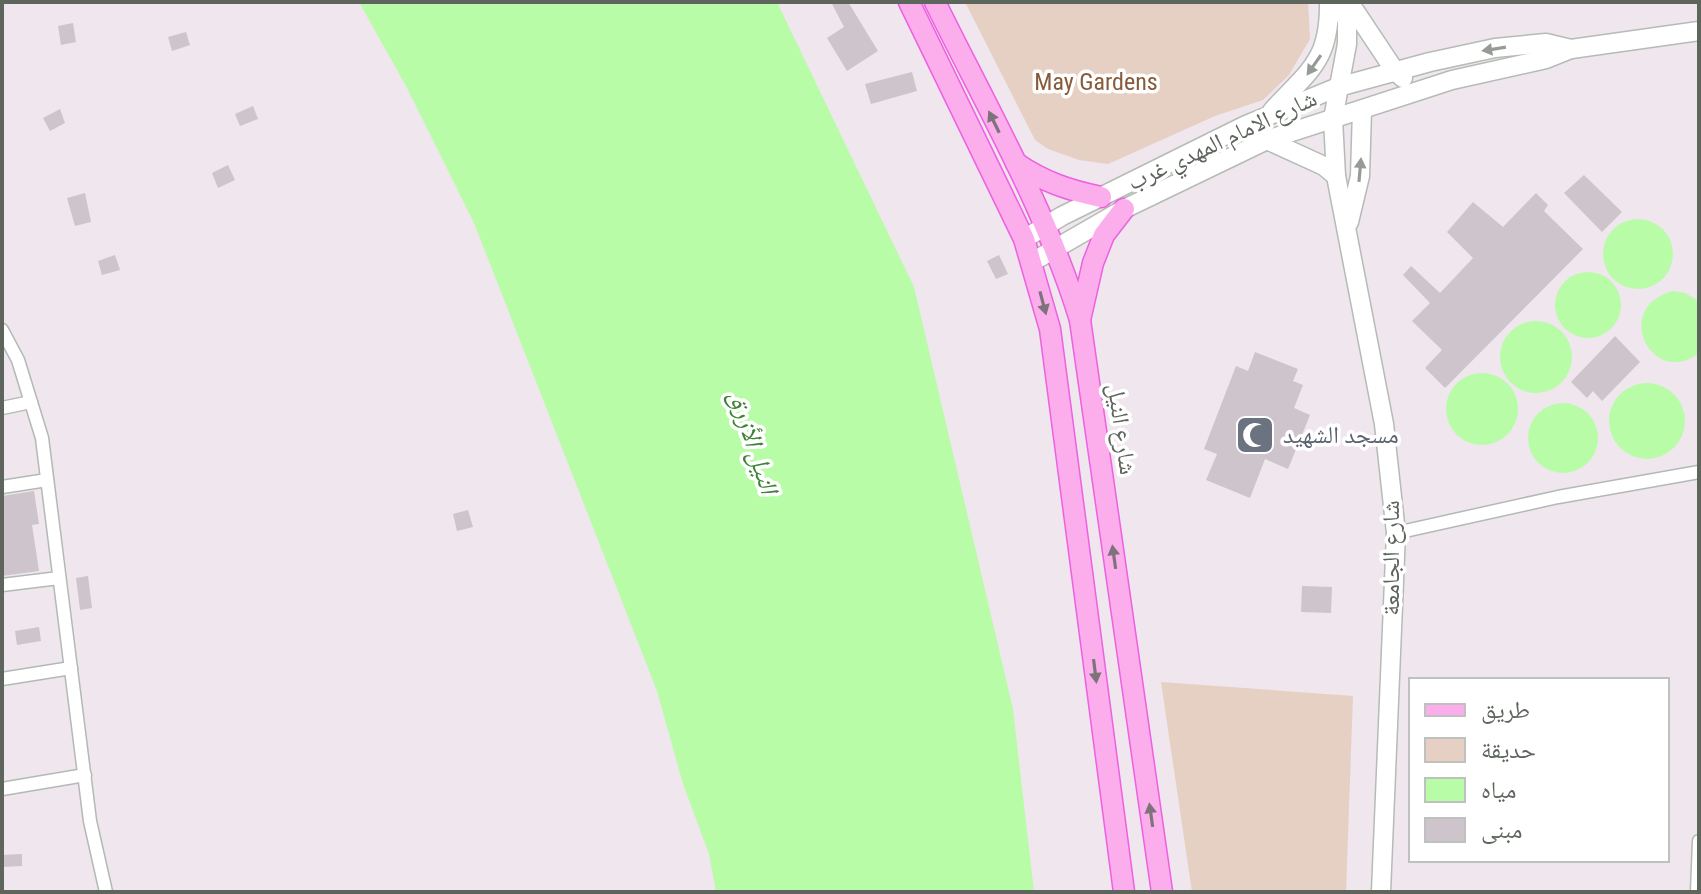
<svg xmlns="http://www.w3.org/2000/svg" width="1701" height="894" font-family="'Roboto Condensed','Noto Naskh Arabic',sans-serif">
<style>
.green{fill:#e6d0c3}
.water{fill:#b9fca8}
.building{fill:#cdc4cc}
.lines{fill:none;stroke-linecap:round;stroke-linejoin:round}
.minor-casing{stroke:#b3bab3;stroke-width:15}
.secondary-casing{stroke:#b5bcb4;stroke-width:21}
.primary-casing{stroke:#ed61e1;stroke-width:23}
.minor{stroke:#fff;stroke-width:12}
.secondary{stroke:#fff;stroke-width:18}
.primary{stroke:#fcadec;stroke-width:20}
.oneway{fill:#969b96}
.oneway2{fill:#7e737a}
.labels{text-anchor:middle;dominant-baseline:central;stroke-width:7;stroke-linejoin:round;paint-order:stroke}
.park-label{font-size:24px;fill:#885a39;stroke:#fff}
.street-label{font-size:24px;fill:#5e655d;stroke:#fff}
.worship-label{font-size:24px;fill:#5b616d;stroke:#fff;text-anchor:start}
.water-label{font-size:26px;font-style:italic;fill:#3f8337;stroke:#fff}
</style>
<rect width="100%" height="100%" fill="#efe6ee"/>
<g class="green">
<polygon points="965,2 1308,2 1310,39 1289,75 1263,100 1215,116 1108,164 1079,160 1048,149 1035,140"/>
<polygon points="1161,682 1353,696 1346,892 1192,892"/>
</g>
<g class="water">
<polygon points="359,2 777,2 914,287 1013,709 1034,892 716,892 709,854 683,784 657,691 474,223 407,88"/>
<circle cx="1638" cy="254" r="35"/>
<circle cx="1588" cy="305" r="33"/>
<path d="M1673,291L1685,293L1699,301V353C1653,389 1610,308 1673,291Z"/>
<circle cx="1536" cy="357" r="36"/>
<circle cx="1482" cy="409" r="36"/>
<circle cx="1647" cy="421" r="38"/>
<circle cx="1563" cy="438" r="35"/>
</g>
<g class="building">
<polygon points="831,2 848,2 878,51 847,71 827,38 844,27"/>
<polygon points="73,23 76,42 61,45 58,26"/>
<polygon points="186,32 190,45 172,51 168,37"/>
<polygon points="912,72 917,91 871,104 865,84"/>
<polygon points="253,106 258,119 240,126 235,114"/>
<polygon points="60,109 65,123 50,131 43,118"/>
<polygon points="228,165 235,180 218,188 212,173"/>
<polygon points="1584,175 1622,212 1602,232 1564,193"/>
<polygon points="85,193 91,222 75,226 67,198"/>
<polygon points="1536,193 1548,205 1544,211 1583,249 1445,388 1425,368 1442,350 1412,321 1430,303 1403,275 1411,266 1440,293 1473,258 1447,232 1473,202 1503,227"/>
<polygon points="115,255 120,270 102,275 98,261"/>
<polygon points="999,255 1008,274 996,279 987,261"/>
<polygon points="1615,336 1640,362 1602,401 1593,391 1587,398 1571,382"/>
<polygon points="1255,352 1298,369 1293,381 1303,385 1294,408 1310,415 1288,469 1265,459 1250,498 1206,480 1217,454 1204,449 1236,366 1248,371"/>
<polygon points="34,491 39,524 32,525 39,571 2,576 2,496"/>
<polygon points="468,510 473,527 457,531 453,514"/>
<polygon points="88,576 92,608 80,610 76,578"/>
<polygon points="1302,586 1332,587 1331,613 1301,612"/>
<polygon points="39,627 41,641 17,645 15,631"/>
<polygon points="22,854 22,866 2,867 2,855"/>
</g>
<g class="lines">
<g class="minor-casing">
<g id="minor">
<polyline points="2,330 18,360 42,438 90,821 106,892"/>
<polyline points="2,408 31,402"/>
<polyline points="2,487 47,480"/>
<polyline points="1396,533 1558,497 1699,472"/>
<polyline points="2,585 59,578"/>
<polyline points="2,679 71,668"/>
<polyline points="2,789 85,775"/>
<polyline points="1697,892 1699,841"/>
</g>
</g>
<g class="secondary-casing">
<g id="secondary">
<polyline points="1341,2 1347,22 1347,44 1333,119 1336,176 1384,424 1396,533 1381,892"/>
<polyline points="1349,2 1395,71 1403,78"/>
<path d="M1272,111C1308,71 1330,62 1329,2"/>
<polyline points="1267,140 1324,166 1336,176"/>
<polyline points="1349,222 1360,176 1362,110"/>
<polyline points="1024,239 1062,216 1246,125 1338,87 1430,62 1495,48 1546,43 1571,49"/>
<polyline points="1032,262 1124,209 1267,140 1452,80 1546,59 1571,49 1699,31"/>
</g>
</g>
<g class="primary-casing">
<g id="primary">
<polyline points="909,2 1024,239 1050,329 1124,892"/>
<path d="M935,2C985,104 1047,211 1080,320L1162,892"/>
<path d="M1016,163C1044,182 1068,190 1101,197"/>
<polyline points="1080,320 1093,263 1104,235 1124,209"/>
</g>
</g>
<use href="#minor" class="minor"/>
<use href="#secondary" class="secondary"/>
<use href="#primary" class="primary"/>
</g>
<defs><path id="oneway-solid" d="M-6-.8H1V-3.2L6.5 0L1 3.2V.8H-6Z" transform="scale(2)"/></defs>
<g class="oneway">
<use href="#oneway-solid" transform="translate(1494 49) rotate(171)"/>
<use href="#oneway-solid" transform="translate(1314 65) rotate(125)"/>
<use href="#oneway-solid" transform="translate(1360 170) rotate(-85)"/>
</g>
<g class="oneway2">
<use href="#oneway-solid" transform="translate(994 122) rotate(-116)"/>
<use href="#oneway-solid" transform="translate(1043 303) rotate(75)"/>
<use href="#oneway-solid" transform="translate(1114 557) rotate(-98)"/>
<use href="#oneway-solid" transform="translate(1095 671) rotate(83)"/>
<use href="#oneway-solid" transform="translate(1151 815) rotate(-98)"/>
</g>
<defs>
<g id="mosque-square" transform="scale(2)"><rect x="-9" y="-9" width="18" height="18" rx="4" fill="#6b7280" stroke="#fff"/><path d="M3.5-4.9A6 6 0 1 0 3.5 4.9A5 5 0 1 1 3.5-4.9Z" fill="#fff"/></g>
</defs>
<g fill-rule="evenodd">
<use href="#mosque-square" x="1255" y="435"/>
</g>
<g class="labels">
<g class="park-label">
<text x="1096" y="82">May Gardens</text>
</g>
<g class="street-label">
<text transform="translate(1222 140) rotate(-25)">شارع الامام المهدي غرب</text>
<text transform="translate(1122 429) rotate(82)">شارع النيل</text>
<text transform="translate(1391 558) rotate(-90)">شارع الجامعة</text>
</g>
<g class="worship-label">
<text x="1283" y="435">مسجد الشهيد</text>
</g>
<g class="water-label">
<text transform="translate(754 442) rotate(72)">النيل الأزرق</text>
</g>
</g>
<rect width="1701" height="894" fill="none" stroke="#5e655d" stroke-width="8"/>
<rect x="1409" y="678" width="260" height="184" fill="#ffffff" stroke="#bfc1be" stroke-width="2"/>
<rect x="1425" y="704" width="40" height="12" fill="#fcadec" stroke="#bfc1be" stroke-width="2"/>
<text x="1481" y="718" font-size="24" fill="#5e655d">طريق</text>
<rect x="1425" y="738" width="40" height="24" fill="#e6d0c3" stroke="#bfc1be" stroke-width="2"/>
<text x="1481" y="758" font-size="24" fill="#5e655d">حديقة</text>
<rect x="1425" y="778" width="40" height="24" fill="#b9fca8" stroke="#bfc1be" stroke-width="2"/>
<text x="1481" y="798" font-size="24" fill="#5e655d">مياه</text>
<rect x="1425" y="818" width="40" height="24" fill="#cdc4cc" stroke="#bfc1be" stroke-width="2"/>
<text x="1481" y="838" font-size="24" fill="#5e655d">مبنى</text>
</svg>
